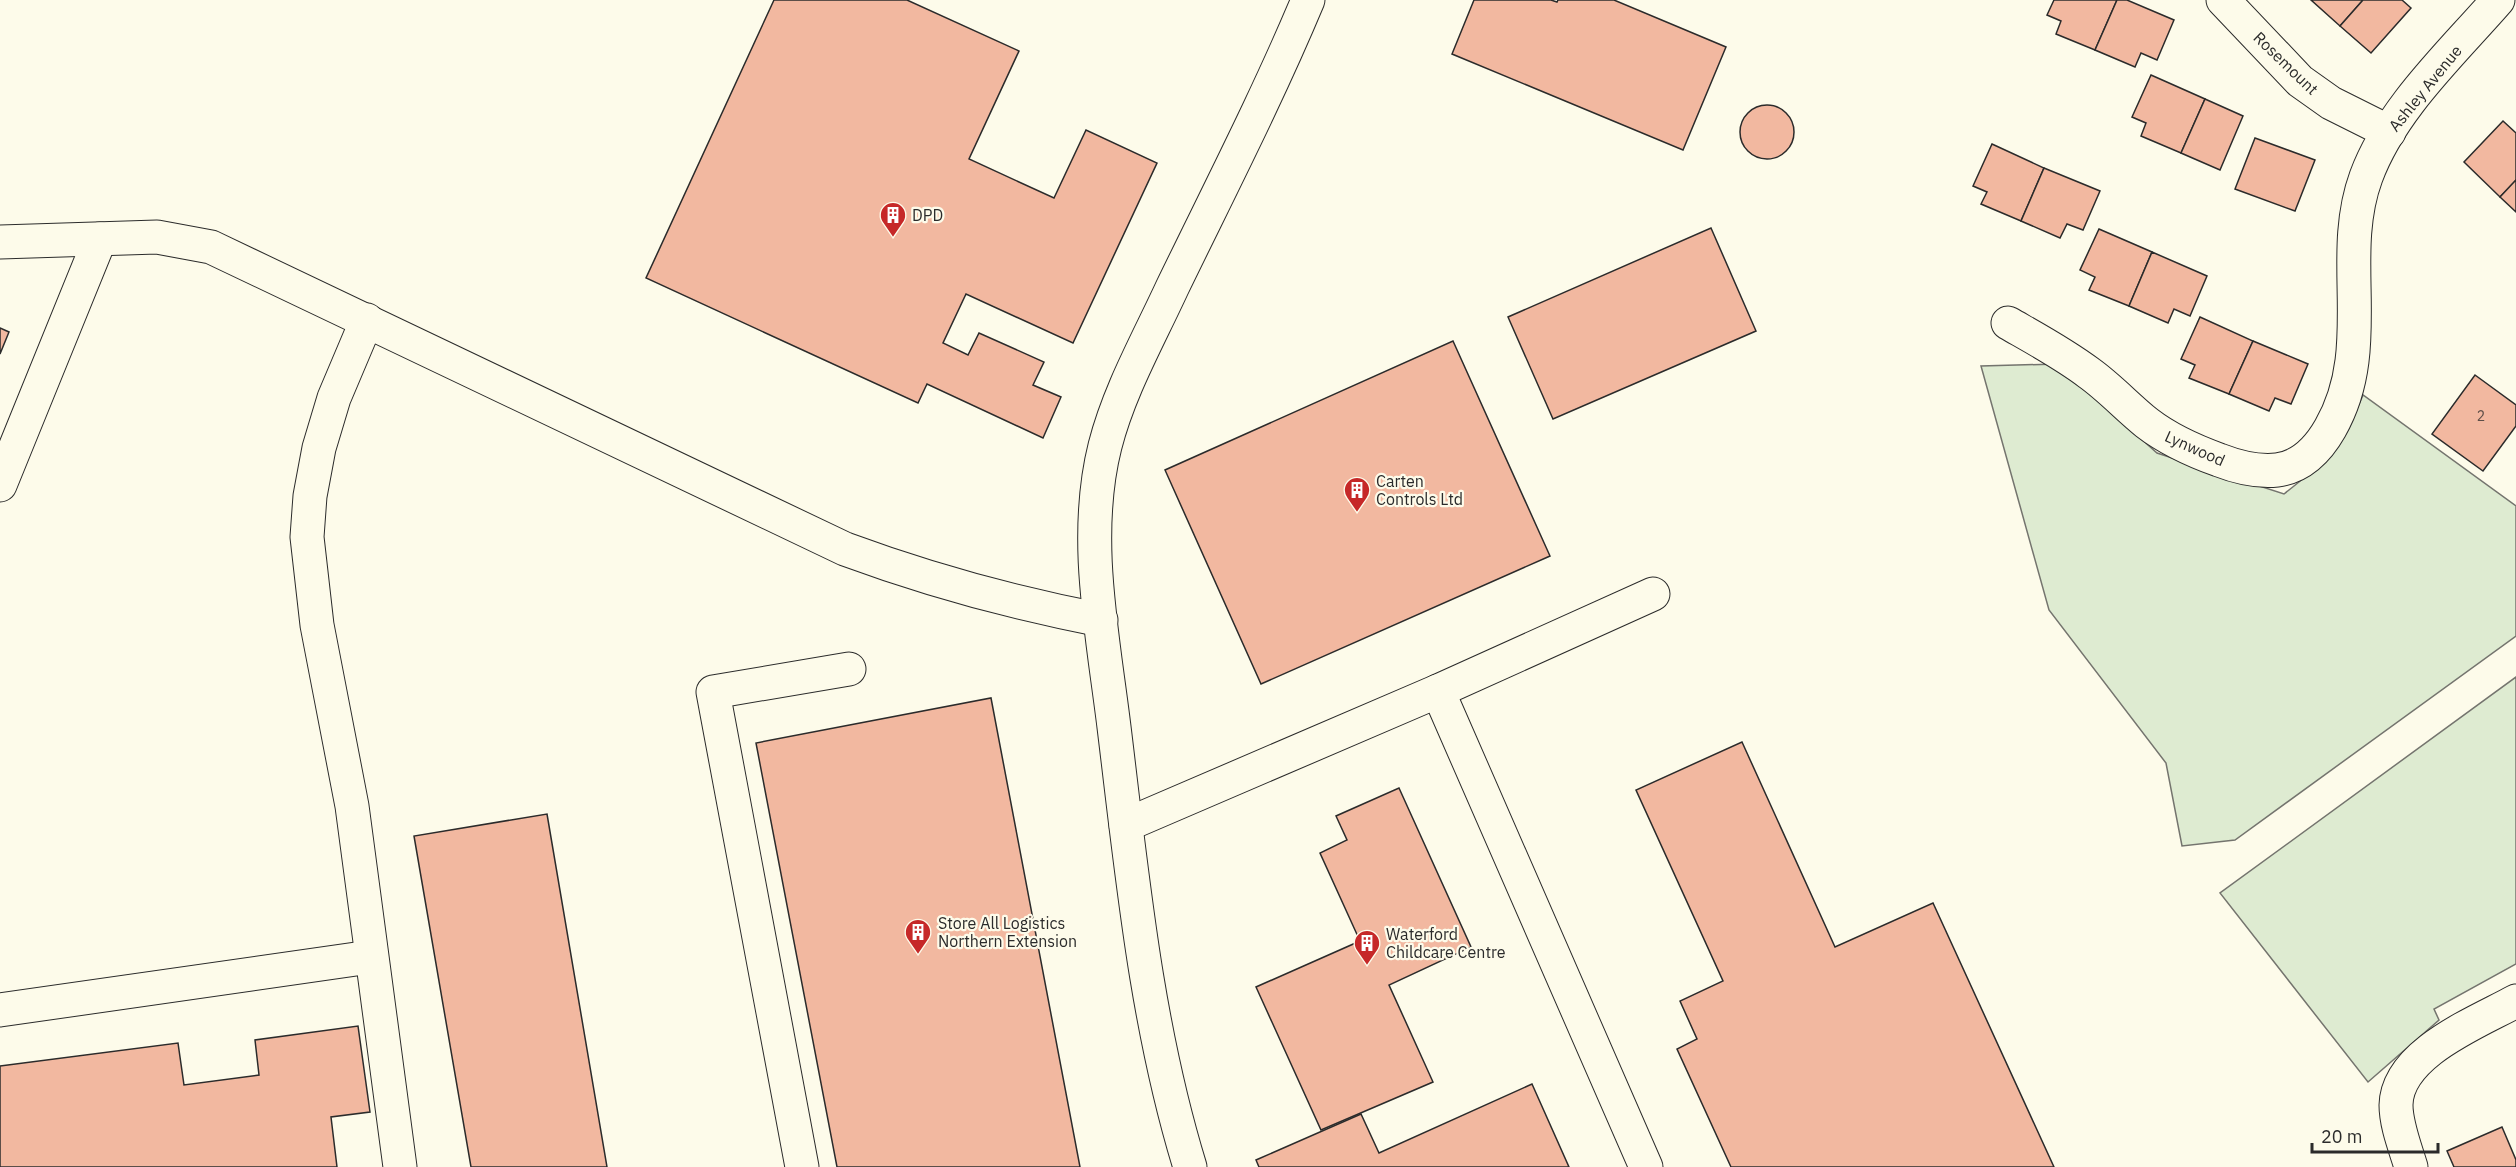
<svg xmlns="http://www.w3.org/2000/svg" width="2516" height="1167" font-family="'IBM Plex Sans',sans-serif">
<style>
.green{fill:#deebd1;stroke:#74746e;stroke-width:1.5}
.building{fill:#f2b8a0;stroke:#2b2b2b;stroke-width:1.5}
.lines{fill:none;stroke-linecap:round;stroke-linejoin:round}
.minor-casing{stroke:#2b2b2b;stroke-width:35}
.minor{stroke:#fdfbea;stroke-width:33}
.labels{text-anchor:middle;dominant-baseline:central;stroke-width:4.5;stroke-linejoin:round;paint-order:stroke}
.number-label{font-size:14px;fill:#5d4e48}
.street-label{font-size:16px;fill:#2b2b2b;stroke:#fdfbea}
.poi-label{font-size:16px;fill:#2b2b2b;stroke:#fdfbea;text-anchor:start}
</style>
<rect width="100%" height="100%" fill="#fdfbea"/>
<g class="green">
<path d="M2058,364L2157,453L2284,494C2328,459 2341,448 2363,395L2516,506V636L2235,840L2182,846L2166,763L2049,610L1981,366Z"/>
<polygon points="2516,677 2516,964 2434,1009 2439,1020 2368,1082 2220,893"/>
</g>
<g class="building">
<polygon points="774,0 907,0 1019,51 969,159 1054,198 1086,130 1157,163 1073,343 966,294 943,343 968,355 979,333 1044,362 1033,385 1061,397 1043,438 927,384 918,403 646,278"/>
<polygon points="1474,0 1551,0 1557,2 1558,0 1614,0 1726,47 1683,150 1452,54"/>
<polygon points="2054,0 2117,0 2095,50 2056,34 2061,21 2047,15"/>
<polygon points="2117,0 2127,0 2174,20 2157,60 2141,53 2135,67 2095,50"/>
<polygon points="2311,0 2363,0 2340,26"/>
<polygon points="2363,0 2402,0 2411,8 2371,53 2340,26"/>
<polygon points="2151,75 2205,99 2181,153 2141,136 2146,123 2132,117"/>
<polygon points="2205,99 2243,116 2220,170 2181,153"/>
<circle cx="1767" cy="132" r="27"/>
<polygon points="2503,121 2516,133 2516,180 2500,197 2464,162"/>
<polygon points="2255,138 2315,160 2295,211 2235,189"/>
<polygon points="1992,144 2044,168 2021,221 1981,204 1987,192 1973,186"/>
<polygon points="2044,168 2100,191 2083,230 2067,224 2060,238 2021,221"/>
<polygon points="2516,180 2516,212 2500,197"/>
<polygon points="1711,228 1756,331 1553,419 1508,317"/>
<polygon points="2099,229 2152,252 2129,306 2089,290 2095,277 2080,270"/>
<polygon points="2152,252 2207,276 2190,316 2174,309 2168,323 2129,306"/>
<polygon points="2200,317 2253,341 2229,394 2189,378 2195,365 2181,359"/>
<polygon points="0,328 9,332 0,354"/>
<polygon points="1453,341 1550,556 1261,684 1165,470"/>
<polygon points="2253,341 2308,364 2291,404 2275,398 2269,411 2229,394"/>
<polygon points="2475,375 2516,405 2516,426 2483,471 2432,434"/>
<polygon points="991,698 1080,1167 837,1167 756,743"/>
<polygon points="1742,742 1835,947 1933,903 2054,1167 1731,1167 1677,1049 1697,1039 1680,1001 1723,981 1636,790"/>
<polygon points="1399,788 1471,947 1389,985 1433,1082 1321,1130 1256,987 1360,941 1320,853 1347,840 1336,816"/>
<polygon points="547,814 607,1167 471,1167 414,836"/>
<polygon points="358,1026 370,1112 331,1117 337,1167 0,1167 0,1066 178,1043 184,1085 259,1075 255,1040"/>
<polygon points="1532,1084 1569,1167 1259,1167 1256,1160 1361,1114 1379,1153"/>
<polygon points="2502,1127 2516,1160 2516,1167 2454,1167 2447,1151"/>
</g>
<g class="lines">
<g class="minor-casing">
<g id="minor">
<polyline points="2223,0 2300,81 2331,103 2389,132"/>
<path d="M0,242L157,237L211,247L845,549C929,580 1013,603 1101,620"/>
<polyline points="367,320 334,398 319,448 310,496 307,537 317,625 352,806 400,1167"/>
<path d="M2008,323C2036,339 2064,354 2089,373C2110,388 2127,407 2147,423C2169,440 2194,451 2219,460C2237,467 2258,472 2277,470C2324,464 2347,401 2352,361C2360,299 2344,237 2366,177C2391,109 2451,54 2498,0"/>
<polyline points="0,485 100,239"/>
<polyline points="1438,691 1653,594"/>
<polyline points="1126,825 1438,691 1646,1167"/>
<polyline points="0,1010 370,957"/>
<polyline points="802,1167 713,692 849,669"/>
<path d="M1190,1167C1146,1024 1132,874 1114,727C1103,636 1082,537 1105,446C1119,391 1148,340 1172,288C1218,193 1267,98 1308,0"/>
<path d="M2411,1167C2405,1147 2396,1125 2396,1105C2397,1053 2478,1022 2516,1001"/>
</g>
</g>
<use href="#minor" class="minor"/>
</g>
<defs>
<g id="building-pin" transform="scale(1.35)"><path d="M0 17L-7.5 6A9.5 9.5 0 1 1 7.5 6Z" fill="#c62828" stroke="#fdfbea"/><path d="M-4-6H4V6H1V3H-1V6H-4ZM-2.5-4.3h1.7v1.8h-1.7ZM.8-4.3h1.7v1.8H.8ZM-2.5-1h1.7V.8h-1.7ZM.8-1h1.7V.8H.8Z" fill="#fff"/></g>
</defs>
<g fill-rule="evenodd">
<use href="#building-pin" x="893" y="215"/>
<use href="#building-pin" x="1357" y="490"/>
<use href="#building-pin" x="918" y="932"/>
<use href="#building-pin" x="1367" y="943"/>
</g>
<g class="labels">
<g class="number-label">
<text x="2481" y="416">2</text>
</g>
<g class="street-label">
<text transform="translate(2286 63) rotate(44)">Rosemount</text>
<text transform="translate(2425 88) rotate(-51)">Ashley Avenue</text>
<text transform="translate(2195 448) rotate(24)">Lynwood</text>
</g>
<g class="poi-label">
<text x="912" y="215">DPD</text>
<text x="1376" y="481">Carten<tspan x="1376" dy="18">Controls Ltd</tspan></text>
<text x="938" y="923">Store All Logistics<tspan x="938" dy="18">Northern Extension</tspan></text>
<text x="1386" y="934">Waterford<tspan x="1386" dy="18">Childcare Centre</tspan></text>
</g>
</g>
<path d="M2312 1143v9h126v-9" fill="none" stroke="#2b2b2b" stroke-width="3"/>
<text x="2321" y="1143" font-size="18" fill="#2b2b2b" stroke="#fdfbea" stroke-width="4.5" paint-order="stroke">20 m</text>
</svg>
